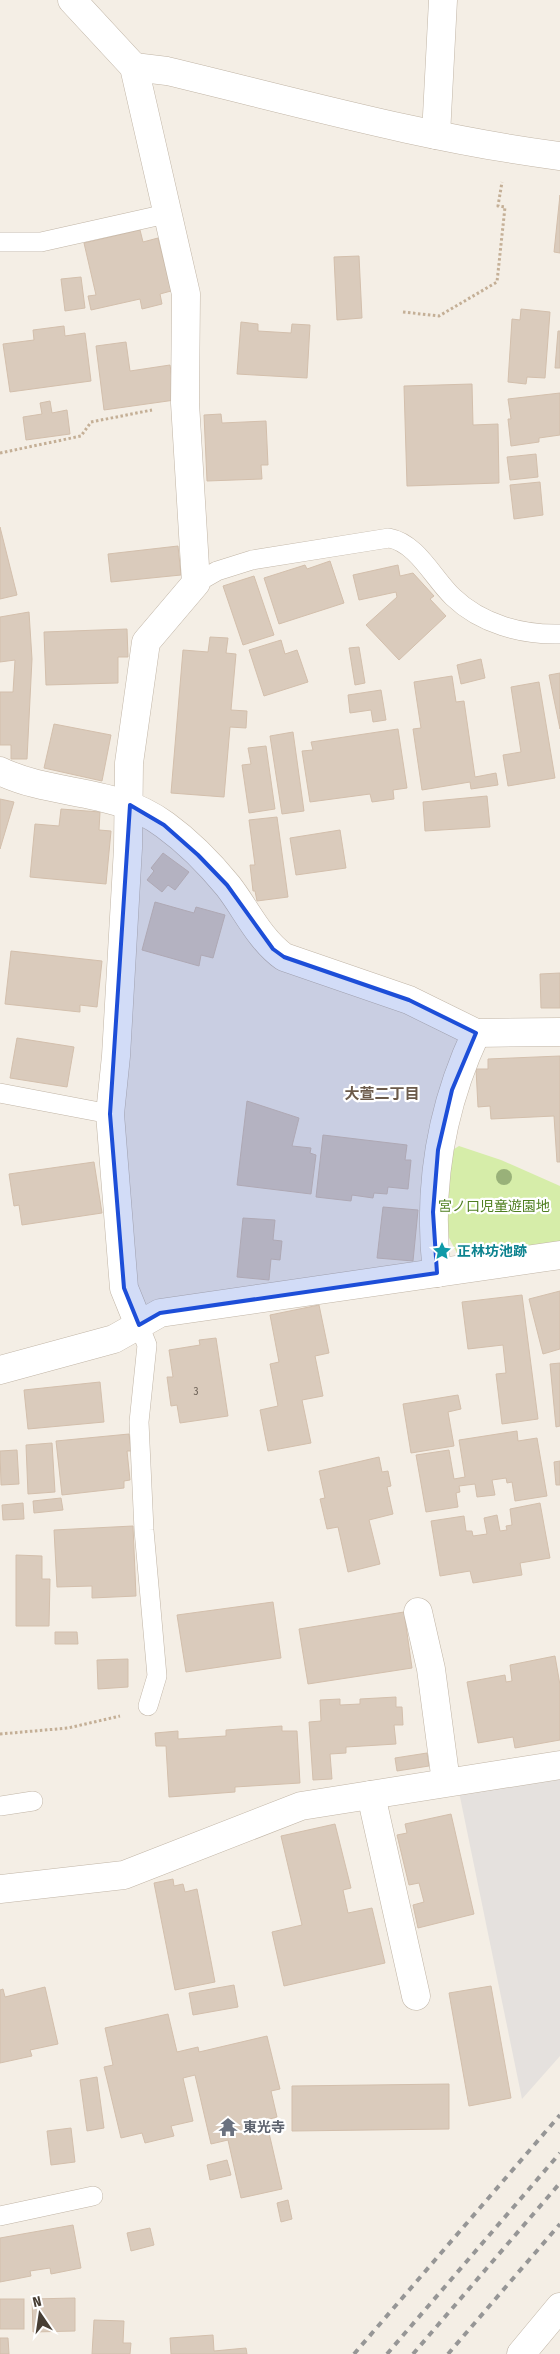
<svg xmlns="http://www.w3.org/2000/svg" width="560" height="2354" font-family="'Fira Sans Condensed','Noto Sans JP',sans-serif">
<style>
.green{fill:#d6eda9}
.parking{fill:#e5e1de}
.building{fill:#dacbbc;stroke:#d3bfac}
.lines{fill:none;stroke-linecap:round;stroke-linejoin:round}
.service-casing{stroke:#c1b5a6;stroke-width:20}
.minor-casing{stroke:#c1b5a6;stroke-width:29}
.path{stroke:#c4af96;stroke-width:3;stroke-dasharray:2.5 2.5;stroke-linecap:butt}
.service{stroke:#fff;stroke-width:19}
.minor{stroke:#fff;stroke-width:28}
.rail{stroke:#969696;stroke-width:4;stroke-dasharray:6 6;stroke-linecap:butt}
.tree{fill:#99b179}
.marked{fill:#1d4ed8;fill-opacity:0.2;stroke:#1d4ed8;stroke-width:4;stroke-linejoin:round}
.labels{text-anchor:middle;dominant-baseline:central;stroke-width:4.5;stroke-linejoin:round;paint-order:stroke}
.number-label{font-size:11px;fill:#6c6156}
.park-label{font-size:14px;fill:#4f7f21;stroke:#fff}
.culture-label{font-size:14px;font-weight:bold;fill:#0d838f;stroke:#fff;text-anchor:start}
.worship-label{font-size:14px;font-weight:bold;fill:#5b616d;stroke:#fff;text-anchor:start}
.neighbourhood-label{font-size:15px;font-weight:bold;fill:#6b5a4a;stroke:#fff}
</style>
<rect width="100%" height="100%" fill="#f4eee5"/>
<polygon class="green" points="459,1146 501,1160 560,1186 560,1243 458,1255 446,1232 451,1151"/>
<polygon class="parking" points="560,1777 560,2056 522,2099 459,1792"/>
<g class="building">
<polygon points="560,195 560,253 554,252"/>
<polygon points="140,230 143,242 158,238 171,291 160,294 162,304 142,309 140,299 91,310 88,296 96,295 84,243"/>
<polygon points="359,256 362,318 337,320 334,257"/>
<polygon points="81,277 85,308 65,311 61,279"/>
<polygon points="521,309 550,312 545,378 527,377 526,384 508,382 512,319 520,320"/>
<polygon points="241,322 258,324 258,331 291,333 292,324 310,325 307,378 237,374"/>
<polygon points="64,326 65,336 85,333 91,381 10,392 3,344 34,340 33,330"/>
<polygon points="558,331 560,331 560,368 555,368"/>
<polygon points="126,342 130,371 170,365 175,400 104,410 96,346"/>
<polygon points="472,384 473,425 498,424 499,483 407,486 404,386"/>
<polygon points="560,393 560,435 539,438 539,442 511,446 508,419 511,419 508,399"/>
<polygon points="50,401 52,413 67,410 70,434 26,440 23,417 42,414 40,403"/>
<polygon points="221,414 222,423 266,421 268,465 261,465 262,479 207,481 204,415"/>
<polygon points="536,454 538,477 510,480 507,457"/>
<polygon points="540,482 543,515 514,519 510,485"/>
<polygon points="0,527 17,595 0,599"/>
<polygon points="178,546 181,575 111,582 108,554"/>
<polygon points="330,561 344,603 279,624 264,578 305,565 307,569"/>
<polygon points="398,565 400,576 413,573 434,596 430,599 446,616 399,660 366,625 397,597 396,592 359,600 353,575"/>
<polygon points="254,576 274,635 243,645 223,586"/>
<polygon points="29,612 32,659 27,759 11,759 11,745 0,745 0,692 13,692 15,660 0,662 0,617"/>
<polygon points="127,629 128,657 118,657 118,683 46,685 44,632"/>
<polygon points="210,637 228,638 226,653 236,654 231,710 247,711 246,728 230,727 224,797 171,793 183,650 208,652"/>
<polygon points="281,640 285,654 297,650 308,682 264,696 249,650"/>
<polygon points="359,647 365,683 355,685 349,648"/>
<polygon points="481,659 485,678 461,684 457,665"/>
<polygon points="560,673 560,729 549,675"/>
<polygon points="452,676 456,702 464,701 475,777 496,773 498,785 471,789 470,782 422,790 413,729 421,728 414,682"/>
<polygon points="539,682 555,778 508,786 503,755 521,752 511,687"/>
<polygon points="381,690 386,720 373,722 371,710 350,713 348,695"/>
<polygon points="54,724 111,735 102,781 44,768"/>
<polygon points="398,729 407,788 393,790 394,799 372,802 370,794 310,802 302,751 313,750 311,742"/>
<polygon points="293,732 304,811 282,814 270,736"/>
<polygon points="266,746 275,809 249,813 242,765 251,764 248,748"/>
<polygon points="487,796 490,827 425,831 423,802"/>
<polygon points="0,799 14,802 0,849"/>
<polygon points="61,809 100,812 99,830 111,831 106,884 30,877 35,824 59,826"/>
<polygon points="277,817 288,897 257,901 255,891 253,891 250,865 255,865 249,820"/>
<polygon points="340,830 346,868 296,875 290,838"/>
<polygon points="163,853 189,872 175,890 168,885 162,892 147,880 154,871 151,868"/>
<polygon points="155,902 194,913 196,907 225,915 213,958 201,955 199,966 142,950"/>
<polygon points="11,951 102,961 97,1007 80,1005 80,1012 5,1004"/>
<polygon points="560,973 560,1008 541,1008 540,974"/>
<polygon points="17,1038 74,1047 67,1087 10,1078"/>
<polygon points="560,1056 560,1162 557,1162 554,1116 491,1119 490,1106 478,1107 476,1069 488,1069 488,1059"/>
<polygon points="247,1101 299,1118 292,1146 311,1148 310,1153 316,1155 311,1194 237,1185"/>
<polygon points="323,1135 407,1145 405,1160 411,1160 408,1189 388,1187 387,1194 374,1193 373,1198 352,1195 351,1201 316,1197"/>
<polygon points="94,1162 102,1213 22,1225 19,1205 14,1206 9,1174"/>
<polygon points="383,1207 418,1210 413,1261 377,1258"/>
<polygon points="243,1218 275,1220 273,1240 282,1241 280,1260 271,1259 269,1280 237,1277"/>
<polygon points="560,1291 560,1349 543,1354 529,1299"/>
<polygon points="522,1295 538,1419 502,1424 496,1374 506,1373 503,1345 468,1349 462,1302"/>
<polygon points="319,1305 329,1353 315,1356 323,1396 302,1400 311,1443 268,1451 260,1410 278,1406 270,1364 279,1362 270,1315"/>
<polygon points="216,1338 228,1416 180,1423 177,1405 171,1406 167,1377 173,1377 169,1350 200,1345 199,1340"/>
<polygon points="560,1363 560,1426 556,1427 550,1364"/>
<polygon points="100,1382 104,1422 28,1429 24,1390"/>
<polygon points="458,1395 461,1409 448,1412 454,1446 411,1453 403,1404"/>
<polygon points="517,1431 518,1441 537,1438 547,1496 515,1501 512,1482 507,1483 506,1478 492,1480 495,1495 477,1497 475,1484 459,1486 460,1492 456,1493 458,1507 426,1512 416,1455 449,1450 454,1479 465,1477 459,1440"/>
<polygon points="129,1434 131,1451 127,1451 130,1480 124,1481 124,1488 62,1495 56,1441"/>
<polygon points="52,1443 55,1492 28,1494 26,1445"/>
<polygon points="17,1450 19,1484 1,1485 0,1451"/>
<polygon points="379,1457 382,1472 388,1471 391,1486 387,1487 393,1514 369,1520 380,1564 348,1572 338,1527 327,1529 320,1499 325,1498 319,1471"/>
<polygon points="560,1461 560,1485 556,1485 554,1462"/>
<polygon points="61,1498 63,1510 34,1513 33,1501"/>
<polygon points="23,1503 24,1519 3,1520 2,1505"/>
<polygon points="540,1503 550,1558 520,1563 522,1575 473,1583 470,1571 440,1576 431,1521 464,1516 466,1531 472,1531 473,1536 487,1534 484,1518 497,1515 500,1531 507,1530 506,1526 512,1525 510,1509"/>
<polygon points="133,1526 136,1596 92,1598 92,1586 57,1587 54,1530"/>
<polygon points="16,1555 42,1556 42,1579 50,1579 49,1626 16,1626"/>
<polygon points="273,1602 281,1658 186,1672 177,1615"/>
<polygon points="404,1612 412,1668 308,1684 299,1629"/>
<polygon points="55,1632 77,1632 78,1644 55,1644"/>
<polygon points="555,1656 560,1685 560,1740 515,1748 513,1737 478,1743 467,1682 505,1675 506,1682 512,1681 510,1665"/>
<polygon points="128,1659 128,1687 98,1689 97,1660"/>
<polygon points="396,1697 396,1707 402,1707 403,1725 394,1725 396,1744 346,1747 346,1753 330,1754 332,1779 313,1780 309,1722 321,1721 320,1700 340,1699 340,1705 360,1704 360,1699"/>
<polygon points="282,1726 282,1731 297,1731 300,1783 235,1787 235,1792 169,1797 166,1746 156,1746 155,1733 178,1731 178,1739 226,1736 226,1730"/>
<polygon points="427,1753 429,1766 397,1771 395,1758"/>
<polygon points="451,1814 474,1914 418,1928 413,1905 424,1902 419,1883 409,1885 397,1835 407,1833 405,1824"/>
<polygon points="335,1824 351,1888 343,1890 348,1913 372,1908 385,1963 284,1986 272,1932 302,1925 281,1836"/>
<polygon points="173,1879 174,1886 183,1884 185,1892 197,1889 215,1982 175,1990 154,1883"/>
<polygon points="234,1985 238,2007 193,2015 189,1993"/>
<polygon points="491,1986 511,2098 469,2106 449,1993"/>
<polygon points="45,1987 58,2044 30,2050 32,2056 0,2063 0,1990 3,1989 5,1997"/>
<polygon points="168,2014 177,2052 198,2047 199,2052 267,2036 280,2089 271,2091 277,2117 266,2120 282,2189 241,2198 228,2140 211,2144 195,2075 183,2078 193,2121 171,2126 174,2136 145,2143 142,2133 121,2138 104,2067 113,2065 105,2028"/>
<polygon points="97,2077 104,2128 87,2131 80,2080"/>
<polygon points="449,2084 449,2129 292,2131 292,2086"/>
<polygon points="71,2128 75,2162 51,2165 47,2131"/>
<polygon points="227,2160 231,2175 210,2180 207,2165"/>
<polygon points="288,2200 292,2219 281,2222 277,2203"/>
<polygon points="73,2225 81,2268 51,2274 50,2268 30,2271 31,2276 0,2282 0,2238"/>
<polygon points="150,2228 154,2245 131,2251 127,2233"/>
<polygon points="75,2298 75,2331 33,2332 32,2299"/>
<rect x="0" y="2299" width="24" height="30"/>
<polygon points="94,2320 124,2321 123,2343 131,2343 130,2354 92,2354"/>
<polygon points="213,2335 214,2351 246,2348 247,2354 171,2354 170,2338"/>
<polygon points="0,2338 8,2338 9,2354 0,2354"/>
</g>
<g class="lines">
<g class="service-casing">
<g id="service">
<polyline points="0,242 41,242 166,214"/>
<path d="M196,583L217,571L252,560L389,538C417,543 433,578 453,597C481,624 522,635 560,634"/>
<polyline points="0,1093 110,1114"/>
<polyline points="139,1325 147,1345 139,1422 144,1530 157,1676 148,1706"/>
<polyline points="0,1806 33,1801"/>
<polyline points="0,2216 93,2196"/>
</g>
</g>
<g class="minor-casing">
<g id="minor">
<polyline points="72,0 134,67 186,294 185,403 196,583 146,642 129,763 128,848 116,1056 110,1114 124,1288 139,1325"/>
<path d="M134,67L167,71C297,102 427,139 560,156"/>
<polyline points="436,135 443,0"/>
<path d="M0,771C54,797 114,787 165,825C187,841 210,864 228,886C246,909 259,939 284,957L409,1000L476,1033L560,1032"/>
<path d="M437,1273C427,1188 440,1110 476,1033"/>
<polyline points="0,1370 114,1339 160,1313 560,1255"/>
<polyline points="418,1612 431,1669 446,1782"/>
<polyline points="371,1795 416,1996"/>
<polyline points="0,1889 124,1875 301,1806 560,1765"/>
<polyline points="521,2354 560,2307"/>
</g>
</g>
<g class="path">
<polyline points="403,312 439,316 497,282 505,207 498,206 502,182"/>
<polyline points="0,453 81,436 91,422 152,410"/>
<polyline points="0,1734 68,1728 120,1716"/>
</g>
<use href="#service" class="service"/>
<use href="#minor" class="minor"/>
<g class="rail">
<polyline points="354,2354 560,2115"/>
<polyline points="387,2354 560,2153"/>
<polyline points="413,2354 560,2183"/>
<polyline points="448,2354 560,2224"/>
</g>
</g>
<circle class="tree" cx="504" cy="1177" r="8"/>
<path class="marked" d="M130,805L164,825L198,855L227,885L273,949L284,957L409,1000L476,1033L452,1090L438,1150L433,1212L437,1273L160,1313L139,1325L124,1288L110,1114Z"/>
<defs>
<g id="sight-bare" transform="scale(1.5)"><path d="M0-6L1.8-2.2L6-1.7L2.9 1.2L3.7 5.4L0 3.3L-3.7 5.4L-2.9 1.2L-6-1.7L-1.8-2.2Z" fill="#0f9aa8" stroke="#fff" stroke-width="2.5" paint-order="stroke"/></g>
<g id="temple-bare" transform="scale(1.5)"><path d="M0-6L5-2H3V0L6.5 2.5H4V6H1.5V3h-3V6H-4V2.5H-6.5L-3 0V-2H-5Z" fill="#6b7280" stroke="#fff" stroke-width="2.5" paint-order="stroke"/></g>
</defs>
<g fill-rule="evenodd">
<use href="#sight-bare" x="442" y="1251"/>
<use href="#temple-bare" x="228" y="2127"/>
</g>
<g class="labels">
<g class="number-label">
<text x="196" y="1391">3</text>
</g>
<g class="park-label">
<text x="494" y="1206">宮ノ口児童遊園地</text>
</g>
<g class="culture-label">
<text x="457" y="1251">正林坊池跡</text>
</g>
<g class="worship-label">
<text x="243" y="2127">東光寺</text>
</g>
<g class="neighbourhood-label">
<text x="382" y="1094">大萱二丁目</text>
</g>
</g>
<g transform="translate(40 2314) rotate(347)" stroke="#ffffff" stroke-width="4" paint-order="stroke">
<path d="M0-4L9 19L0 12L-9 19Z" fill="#473e34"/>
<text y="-8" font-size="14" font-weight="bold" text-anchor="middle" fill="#473e34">N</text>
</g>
</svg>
